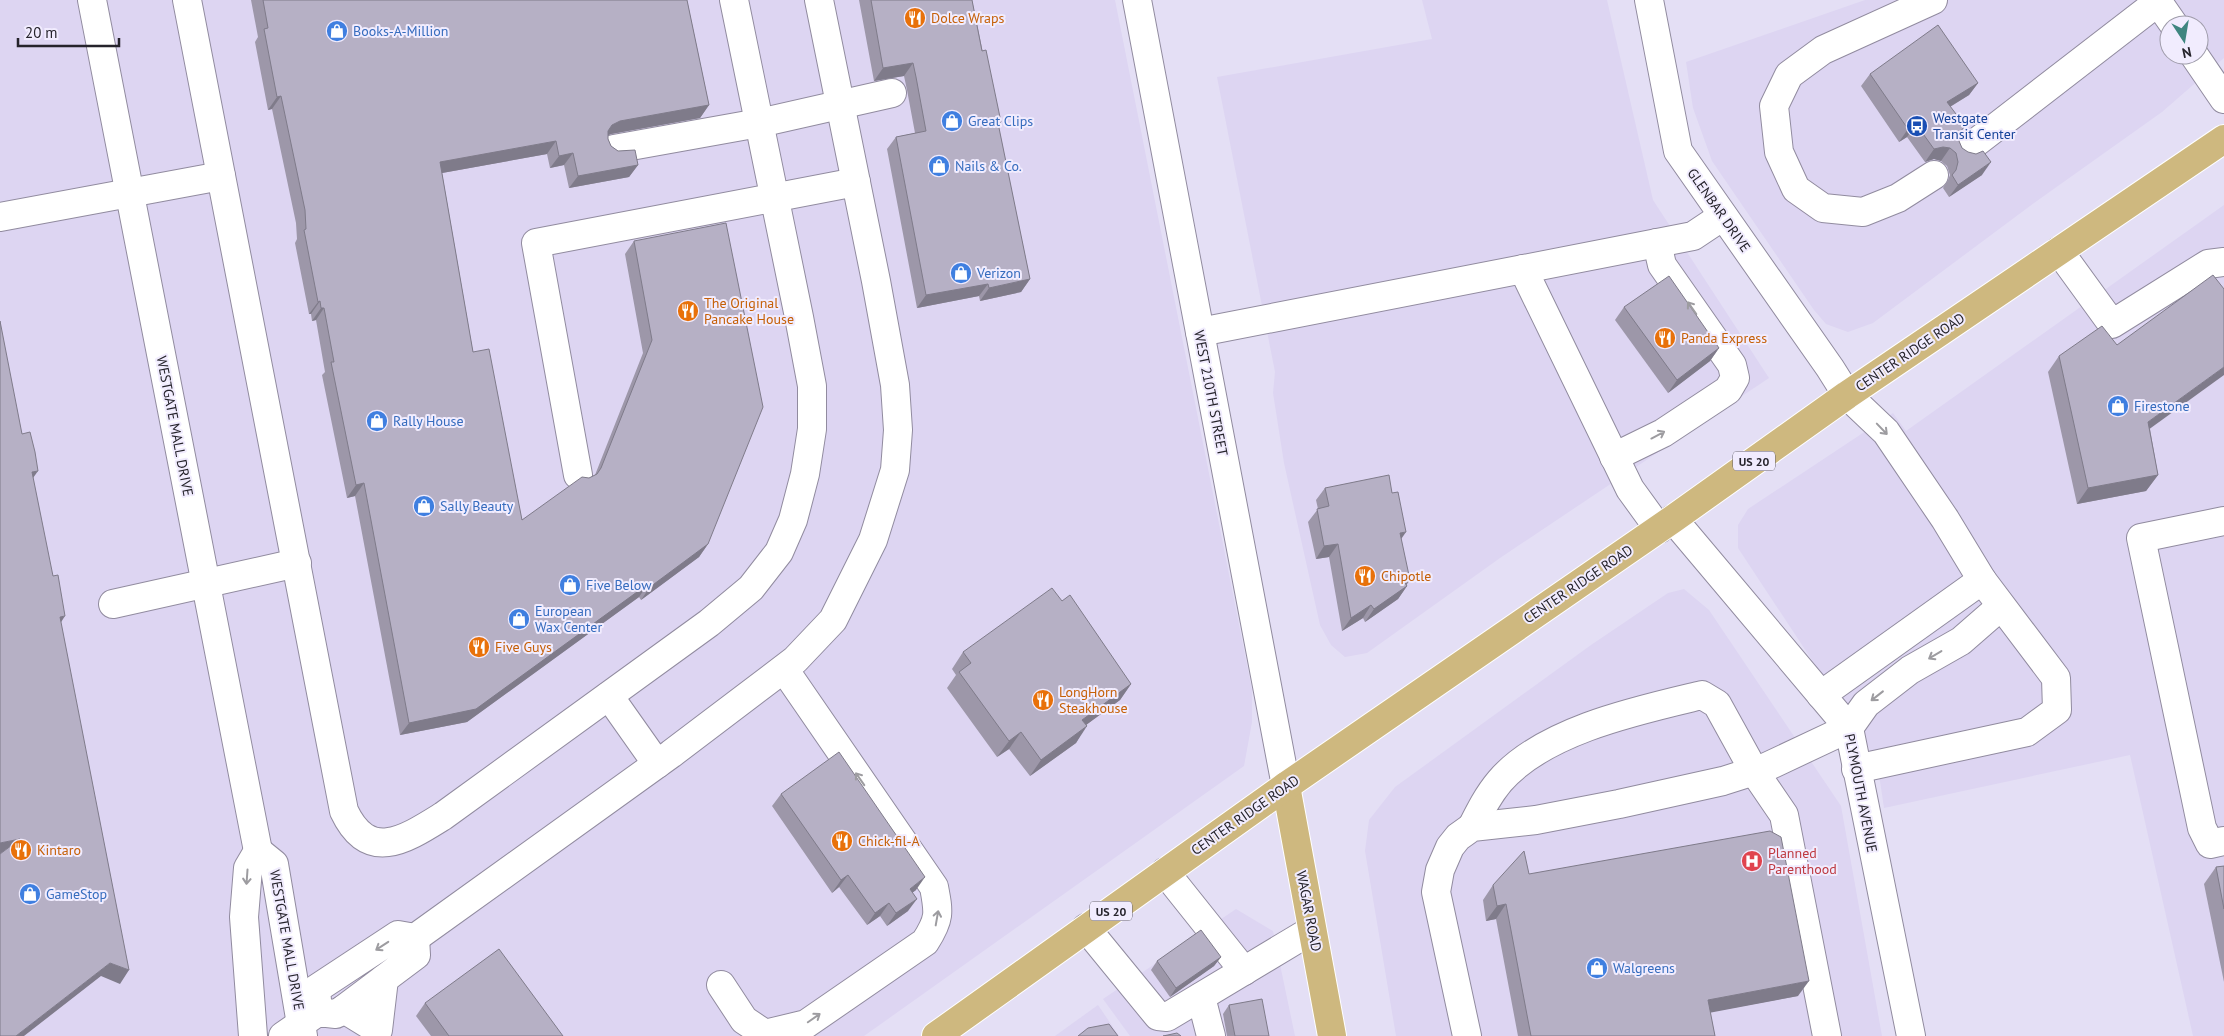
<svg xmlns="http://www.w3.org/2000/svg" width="2224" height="1036" font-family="'PT Sans',sans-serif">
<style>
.built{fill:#ddd5f2;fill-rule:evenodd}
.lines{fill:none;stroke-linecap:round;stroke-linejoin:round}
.minor-casing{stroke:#918b9f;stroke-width:30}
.major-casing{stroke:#fff;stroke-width:30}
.minor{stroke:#fff;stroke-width:28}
.major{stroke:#ceb87f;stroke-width:28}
.wall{fill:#9d97a9}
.shaded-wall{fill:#7f7b8a}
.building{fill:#b6b0c5;stroke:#7f7b8a}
.oneway{stroke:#9d9ca0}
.labels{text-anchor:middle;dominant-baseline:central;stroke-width:4;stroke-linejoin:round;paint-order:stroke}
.shield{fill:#f1ecfe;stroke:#625f6a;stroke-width:1}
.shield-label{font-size:12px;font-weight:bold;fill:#25232b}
.food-label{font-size:14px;fill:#c56008;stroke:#f1ecfe;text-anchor:start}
.shop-label{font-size:14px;fill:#366cbe;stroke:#f1ecfe;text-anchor:start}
.transit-label{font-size:14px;fill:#164399;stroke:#f1ecfe;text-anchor:start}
.street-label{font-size:14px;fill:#25232b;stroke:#f1ecfe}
.health-label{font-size:14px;fill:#be3a42;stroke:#f1ecfe;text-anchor:start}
</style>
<rect width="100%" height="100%" fill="#e4dff5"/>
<g class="built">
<polygon points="0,0 1115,0 1252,690 1252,722 1244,766 864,1036 0,1036"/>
<polygon points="1422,0 1607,0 1653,200 1769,378 1500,558 1367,653 1345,657 1331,645 1320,625 1284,463 1273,393 1275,372 1217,77 1432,39"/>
<path d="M1865,0H2224V58L2162,112L2034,203L1873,323L1848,332L1826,324L1814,310L1712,161L1693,108L1686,62ZM2169,25H2199V55H2169Z"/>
<polygon points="2224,205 2224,1036 2193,1036 2130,755 1884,808 1880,781 1868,745 1738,548 1738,525 1748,509 1893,413 1906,431"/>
<polygon points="1684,589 1709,610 1841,806 1882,1036 1396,1036 1365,851 1369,820 1395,787 1591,645 1668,593"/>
<polygon points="1236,909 1273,931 1295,1036 1130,1036 1103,999"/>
<polygon points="1098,1005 1119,1036 1055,1036"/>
</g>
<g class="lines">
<g class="minor-casing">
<g id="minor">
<polyline points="92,0 258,851"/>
<path d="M187,0L344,811C369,864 406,839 443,816L709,623L751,588L779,552L793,520L805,474L812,429V386L799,317L734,0"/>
<polyline points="1137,0 1286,786"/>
<polyline points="1649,0 1678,151 1830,368 1847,395 1886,432 1945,519 1982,580 2056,678 2057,710 2027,732 1856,769"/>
<polyline points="1933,0 1823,50 1789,75 1774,106 1779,152 1796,189 1823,208 1863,212 1898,198 1934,175"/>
<polyline points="2158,2 2174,25"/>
<polyline points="2194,55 2224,99"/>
<polyline points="614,149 759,123 892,93"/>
<polyline points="1965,151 2158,2 2157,0"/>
<polyline points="0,217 221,176"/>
<polyline points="2059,251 2112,324 2208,264 2224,262"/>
<polyline points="1523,269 1630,489 1659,529"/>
<polyline points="1200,332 1693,236 1723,216"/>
<polyline points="1614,457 1663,433 1728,390 1735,378 1732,365 1662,265 1657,243"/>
<polyline points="578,475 536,243 856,182"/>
<polyline points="1673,519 1849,728 1911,1036"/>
<polyline points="2224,521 2141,538 2202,828 2210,844 2224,841"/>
<polyline points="113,604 297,563"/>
<polyline points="1821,695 1982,580"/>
<polyline points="609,696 657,764"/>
<path d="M1472,827C1480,811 1488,795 1500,781C1544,730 1639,710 1702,695L1717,704L1754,771L1784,815L1827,1036"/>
<polyline points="1165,872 1244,971"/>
<polyline points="1086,928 1158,1016 1167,1017 1312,930"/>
<polyline points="415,938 671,754 795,660 833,620 873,540 895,470 898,430 895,385 876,281 819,0"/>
<path d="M721,985L744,1020L765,1034L806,1024L925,942C940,919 939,913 934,887L784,669"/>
<polyline points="1201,997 1211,1036"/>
<polyline points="344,1009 378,1030 384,979"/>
<polyline points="253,1036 244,917 248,868 258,851 274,864 303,1036"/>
<polyline points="283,1036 318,1012 336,1014 344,1009 416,955 415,938 398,935 316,989 318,1012"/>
<polyline points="1467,1036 1436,892 1440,870 1450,847 1458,837 1472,827 1536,820 1619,804 1723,781 1764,768 1849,728 1866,704 1910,670 1961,641 2000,607"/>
</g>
</g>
<g class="major-casing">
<g id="major">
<polyline points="1286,786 1332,1036"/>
<polyline points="936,1036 1286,786 1673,519 1847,395 2224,139"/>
</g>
</g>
<use href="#minor" class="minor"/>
<use href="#major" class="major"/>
</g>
<g class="wall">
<polygon points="251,0 687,0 709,105 700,118 611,134 608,135 608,139 611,146 638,165 629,177 569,188 564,165 550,168 547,154 442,173 473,352 522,520 589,478 595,475 643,353 625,254 634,241 708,544 699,557 641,600 639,597 467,722 400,735 355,496 347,498 322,375 325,372 316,320 312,321 311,314 309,314 295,243 297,239 296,223 272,109 268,110 255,42 258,37"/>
<polygon points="859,0 972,0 1030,279 1021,292 980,301 979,296 917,308 887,149 896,137 915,133 907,90 904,76 874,81"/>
<polygon points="1870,74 1978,83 1969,95 1950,107 1960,133 1959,141 1962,148 1982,175 1949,197 1943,188 1948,180 1950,175 1947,166 1941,161 1934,159 1925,162 1907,137 1899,142 1861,86"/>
<polygon points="1624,307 1719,348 1710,361 1668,393 1615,320"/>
<polygon points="2059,356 2150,429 2158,475 2146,491 2077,504 2048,372"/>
<polygon points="1325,488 1401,539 1407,586 1398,599 1365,622 1363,618 1342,631 1329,557 1316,559 1308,522 1318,509 1316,500"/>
<polygon points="1062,601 1131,684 1120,700 1086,725 1076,743 1030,776 1009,749 997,757 947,688 956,675 952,669 963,652"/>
<polygon points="781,794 916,890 912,893 908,911 887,926 880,916 867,925 839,887 832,893 772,806"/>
<polygon points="2224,866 2224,982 2204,884 2216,867"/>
<polygon points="1529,874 1798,996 1710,1012 1715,1036 1518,1036 1496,919 1486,921 1483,900 1493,885"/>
<polygon points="1221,957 1214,966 1170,997 1151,970 1157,961"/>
<polygon points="425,1003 563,1036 431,1036 416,1016"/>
<polygon points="1229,1005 1269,1036 1227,1036 1223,1014"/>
</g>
<g class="shaded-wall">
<polygon points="913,63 904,76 874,81 883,68"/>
<polygon points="1978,83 1969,95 1938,114 1947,102"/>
<polygon points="281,96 272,109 268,110 277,97"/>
<polygon points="709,105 700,118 611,134 604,137 612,125 620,121"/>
<polygon points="1916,124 1907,137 1899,142 1908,129"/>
<polygon points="556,141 547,154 431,175 440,162"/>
<polygon points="1943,147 1950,148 1941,161 1934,159 1925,162 1934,149"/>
<polygon points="573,153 564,165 550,168 559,156"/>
<polygon points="1991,162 1982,175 1949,197 1958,185"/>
<polygon points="638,165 629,177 569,188 578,176"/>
<polygon points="1030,279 1021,292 980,301 989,288"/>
<polygon points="988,284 979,296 917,308 926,295"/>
<polygon points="320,301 311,314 309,314 318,302"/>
<polygon points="321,308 324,308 316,320 312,321"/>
<polygon points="1719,348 1710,361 1668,393 1677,380"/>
<polygon points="2224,367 2224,375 2137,438 2148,422"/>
<polygon points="38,471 28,485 32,472"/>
<polygon points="2158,475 2146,491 2077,504 2088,488"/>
<polygon points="364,483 355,496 347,498 356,485"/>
<polygon points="1406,532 1397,545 1400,533"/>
<polygon points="708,544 699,557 641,600 650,587"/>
<polygon points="1338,544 1329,557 1316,559 1324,546"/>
<polygon points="1410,580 1404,588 1407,586 1398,599 1365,622 1374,609"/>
<polygon points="648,584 639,597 467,722 400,735 409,723"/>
<polygon points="1371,605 1363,618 1342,631 1351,618"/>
<polygon points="65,616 56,630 60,617"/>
<polygon points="1131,684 1120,700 1071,736 1082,720"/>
<polygon points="1087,726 1076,743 1030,776 1041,760"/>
<polygon points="1021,732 1009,749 997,757 1009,741"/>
<polygon points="20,839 0,854 0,843"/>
<polygon points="848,875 839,887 832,893 841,880"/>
<polygon points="925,877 916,890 901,901 910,889"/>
<polygon points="917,899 908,911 887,926 896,913"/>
<polygon points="889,903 880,916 867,925 875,913"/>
<polygon points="1506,904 1496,919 1486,921 1497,906"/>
<polygon points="1221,957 1214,966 1170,997 1176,988"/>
<polygon points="110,963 129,970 120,984 101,976 24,1036 16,1036"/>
<polygon points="1809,981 1798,996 1698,1015 1708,1000"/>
</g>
<g class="building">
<polygon points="263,0 687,0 709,105 620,121 612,125 608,131 608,139 611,146 618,151 635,150 638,165 578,176 573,153 559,156 556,141 440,162 473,352 489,349 522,520 582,477 589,478 597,474 601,468 652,340 634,241 726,223 763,407 708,544 650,587 648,584 476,709 409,723 364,483 356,485 331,362 334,362 324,308 321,308 320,301 318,302 304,230 306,229 305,210 281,96 277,97 264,29 268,28"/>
<polygon points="871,0 972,0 982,51 986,50 1001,122 998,123 1030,279 989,288 988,284 926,295 896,137 926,131 916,77 913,63 883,68"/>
<polygon points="1938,25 1978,83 1947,102 1965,126 1960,132 1959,141 1962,148 1968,152 1976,154 1983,151 1991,162 1958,185 1952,175 1956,170 1958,162 1956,153 1950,148 1943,147 1934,149 1916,124 1908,129 1870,74"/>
<polygon points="2213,275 2224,289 2224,367 2148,422 2158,475 2088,488 2059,356 2102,326 2117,345"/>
<polygon points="1669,276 1719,348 1677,380 1624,307"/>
<polygon points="0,321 22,434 30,432 35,452 38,471 32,472 53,576 58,575 65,616 60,617 129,970 110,963 16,1036 0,1036 0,854 20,839 0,843"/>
<polygon points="1389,475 1392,493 1398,492 1406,532 1400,533 1410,580 1405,583 1407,586 1374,609 1371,605 1351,618 1338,544 1324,546 1317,509 1329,506 1325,488"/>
<polygon points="1052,588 1062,601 1070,595 1131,684 1082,720 1087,726 1041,760 1021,732 1009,741 959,672 971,663 963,652"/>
<polygon points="839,752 925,877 910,889 917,899 896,913 889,903 875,913 848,875 841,880 781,794"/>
<polygon points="1770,831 1781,837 1809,981 1708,1000 1715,1036 1531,1036 1506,904 1497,906 1493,885 1524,851 1529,874"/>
<polygon points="2224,866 2224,909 2216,867"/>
<polygon points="1201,930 1221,957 1176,988 1157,961"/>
<polygon points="499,949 563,1036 449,1036 425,1003"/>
<polygon points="1262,999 1269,1036 1235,1036 1229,1005"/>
<polygon points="1109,1024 1118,1036 1078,1036 1088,1028"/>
<polygon points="1177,1033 1181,1036 1163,1036"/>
</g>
<defs><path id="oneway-shaft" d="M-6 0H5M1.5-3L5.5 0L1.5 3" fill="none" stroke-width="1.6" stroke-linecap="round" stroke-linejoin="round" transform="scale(1.25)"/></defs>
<g class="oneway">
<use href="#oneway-shaft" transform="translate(1692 308) rotate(-125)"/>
<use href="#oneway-shaft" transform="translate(1882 429) rotate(46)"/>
<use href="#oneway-shaft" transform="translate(1658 435) rotate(-28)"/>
<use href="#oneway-shaft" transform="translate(1935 655) rotate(149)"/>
<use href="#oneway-shaft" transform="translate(1877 696) rotate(142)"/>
<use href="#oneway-shaft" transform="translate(860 779) rotate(-125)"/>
<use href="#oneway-shaft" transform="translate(247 877) rotate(94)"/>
<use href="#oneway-shaft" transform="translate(937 918) rotate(-80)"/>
<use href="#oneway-shaft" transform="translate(382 946) rotate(147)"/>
<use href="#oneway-shaft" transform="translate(814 1018) rotate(-35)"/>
</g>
<defs>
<g id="restaurant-disc" transform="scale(1.125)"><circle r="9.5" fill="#e8710a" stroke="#f1ecfe"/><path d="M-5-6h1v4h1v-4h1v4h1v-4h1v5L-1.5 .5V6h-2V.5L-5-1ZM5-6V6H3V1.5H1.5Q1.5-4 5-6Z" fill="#fff"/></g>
<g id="shop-disc" transform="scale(1.125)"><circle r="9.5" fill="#3f7fe0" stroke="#f1ecfe"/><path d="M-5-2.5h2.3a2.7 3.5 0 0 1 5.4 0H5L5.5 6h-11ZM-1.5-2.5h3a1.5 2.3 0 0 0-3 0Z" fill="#fff"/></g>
<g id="bus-disc" transform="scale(1.125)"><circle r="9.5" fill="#1a4fb4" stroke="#f1ecfe"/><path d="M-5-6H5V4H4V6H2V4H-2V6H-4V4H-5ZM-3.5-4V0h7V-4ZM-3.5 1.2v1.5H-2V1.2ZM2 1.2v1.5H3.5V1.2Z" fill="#fff"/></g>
<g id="hospital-disc" transform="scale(1.125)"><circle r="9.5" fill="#e0444e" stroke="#f1ecfe"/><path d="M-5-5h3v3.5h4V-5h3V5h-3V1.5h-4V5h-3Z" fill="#fff"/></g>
</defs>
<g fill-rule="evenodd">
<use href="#restaurant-disc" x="915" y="18"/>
<use href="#shop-disc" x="337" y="31"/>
<use href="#shop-disc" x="952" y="121"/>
<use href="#bus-disc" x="1917" y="126"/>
<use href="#shop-disc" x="939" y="166"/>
<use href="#shop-disc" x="961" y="273"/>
<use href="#restaurant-disc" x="688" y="311"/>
<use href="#restaurant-disc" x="1665" y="338"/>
<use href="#shop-disc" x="2118" y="406"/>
<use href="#shop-disc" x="377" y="421"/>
<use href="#shop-disc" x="424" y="506"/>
<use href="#restaurant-disc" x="1365" y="576"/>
<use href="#shop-disc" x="570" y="585"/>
<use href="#shop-disc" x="519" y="619"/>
<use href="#restaurant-disc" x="479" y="647"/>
<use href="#restaurant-disc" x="1043" y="700"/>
<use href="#restaurant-disc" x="842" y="841"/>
<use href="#restaurant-disc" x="21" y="850"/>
<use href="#hospital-disc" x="1752" y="861"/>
<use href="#shop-disc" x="30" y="894"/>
<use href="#shop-disc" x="1597" y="968"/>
</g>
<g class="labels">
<g class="shield">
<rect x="1733" y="451.5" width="42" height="19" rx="4"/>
<rect x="1090" y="901.5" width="42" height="19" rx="4"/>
</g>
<g class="shield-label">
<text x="1754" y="461">US 20</text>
<text x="1111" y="911">US 20</text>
</g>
<g class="food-label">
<text x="931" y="18">Dolce Wraps</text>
<text x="704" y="303">The Original<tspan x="704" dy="16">Pancake House</tspan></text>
<text x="1681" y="338">Panda Express</text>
<text x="1381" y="576">Chipotle</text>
<text x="495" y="647">Five Guys</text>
<text x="1059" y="692">LongHorn<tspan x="1059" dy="16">Steakhouse</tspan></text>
<text x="858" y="841">Chick-fil-A</text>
<text x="37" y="850">Kintaro</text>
</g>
<g class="shop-label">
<text x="353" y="31">Books-A-Million</text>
<text x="968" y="121">Great Clips</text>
<text x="955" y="166">Nails &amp; Co.</text>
<text x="977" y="273">Verizon</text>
<text x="2134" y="406">Firestone</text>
<text x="393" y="421">Rally House</text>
<text x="440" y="506">Sally Beauty</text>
<text x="586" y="585">Five Below</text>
<text x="535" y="611">European<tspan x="535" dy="16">Wax Center</tspan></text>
<text x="46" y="894">GameStop</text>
<text x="1613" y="968">Walgreens</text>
</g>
<g class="transit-label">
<text x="1933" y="118">Westgate<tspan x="1933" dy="16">Transit Center</tspan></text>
</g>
<g class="street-label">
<text transform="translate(1719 210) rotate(55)">GLENBAR DRIVE</text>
<text transform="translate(1910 352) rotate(-34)">CENTER RIDGE ROAD</text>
<text transform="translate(1211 393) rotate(79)">WEST 210TH STREET</text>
<text transform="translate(175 426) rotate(79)">WESTGATE MALL DRIVE</text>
<text transform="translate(1578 584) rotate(-34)">CENTER RIDGE ROAD</text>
<text transform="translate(1861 793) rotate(79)">PLYMOUTH AVENUE</text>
<text transform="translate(1245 815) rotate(-35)">CENTER RIDGE ROAD</text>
<text transform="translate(1309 911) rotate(79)">WAGAR ROAD</text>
<text transform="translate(287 940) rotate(80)">WESTGATE MALL DRIVE</text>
</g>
<g class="health-label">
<text x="1768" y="853">Planned<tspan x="1768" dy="16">Parenthood</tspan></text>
</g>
</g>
<g transform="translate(2184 40) rotate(168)"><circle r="24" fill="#f1ecfe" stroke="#9f9caa"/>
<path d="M0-4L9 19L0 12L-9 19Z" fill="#3f8680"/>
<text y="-8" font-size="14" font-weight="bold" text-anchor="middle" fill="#25232b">N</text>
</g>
<path d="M18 38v8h101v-8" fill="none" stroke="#25232b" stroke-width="2.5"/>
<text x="25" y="38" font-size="15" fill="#25232b" stroke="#f1ecfe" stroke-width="4" paint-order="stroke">20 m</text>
</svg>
